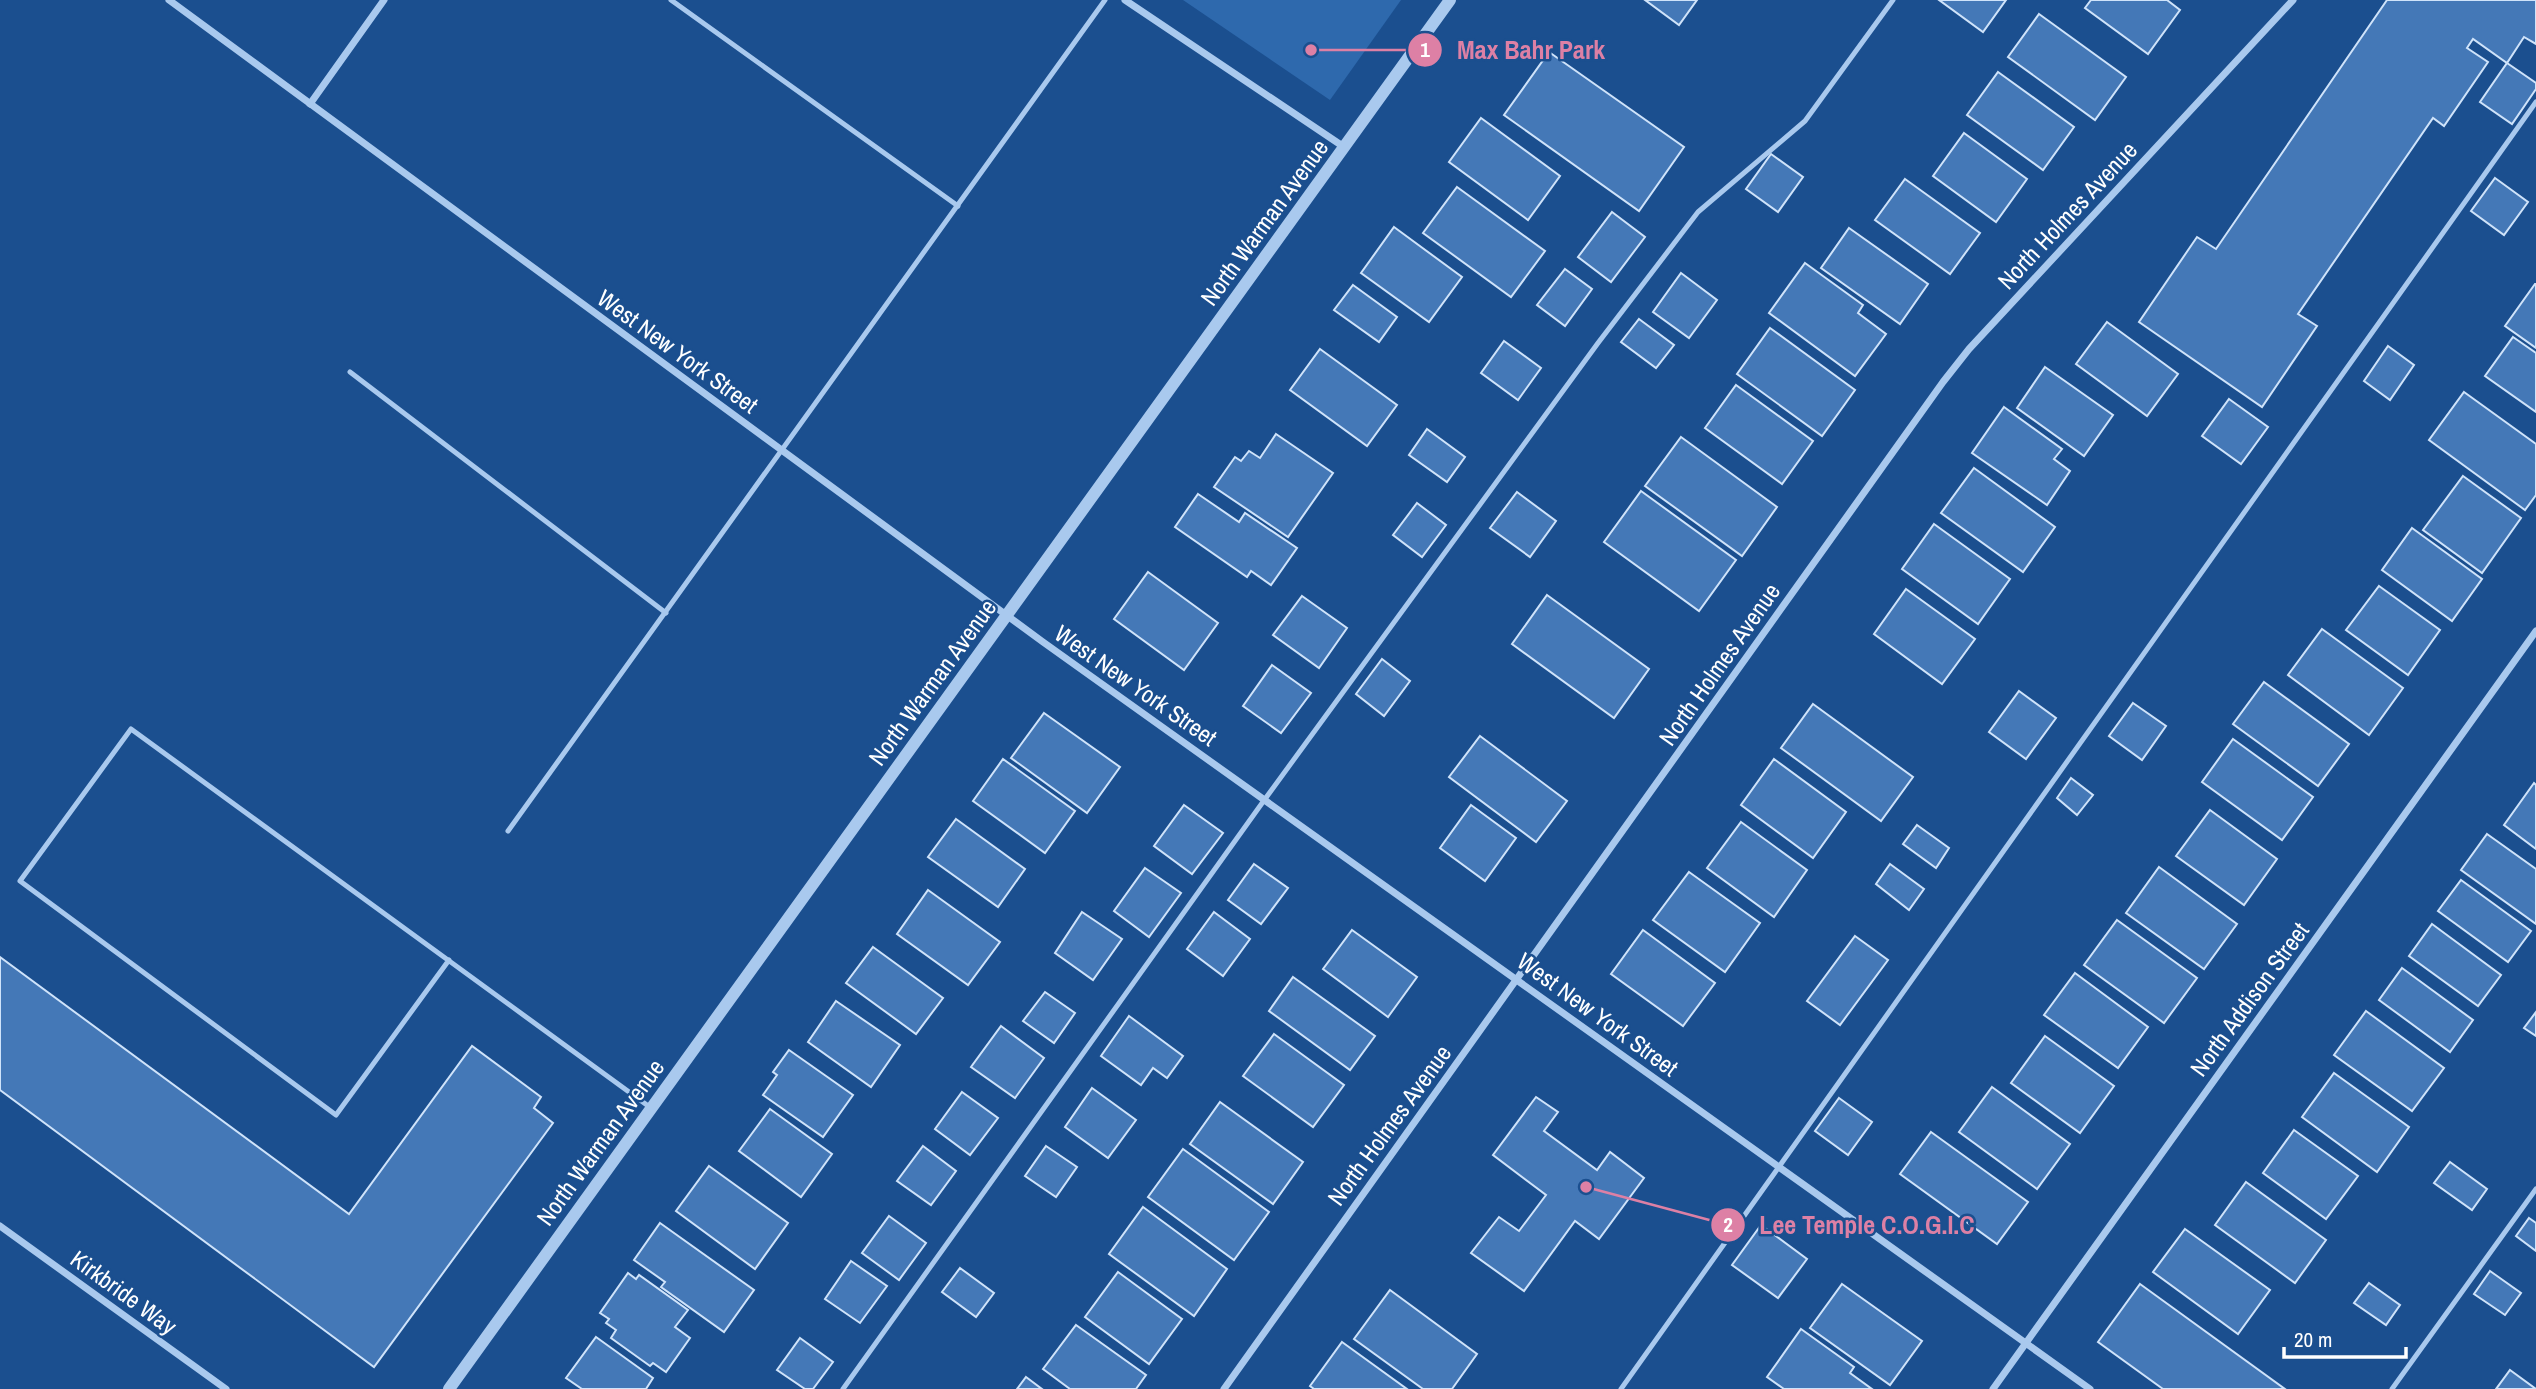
<svg xmlns="http://www.w3.org/2000/svg" width="2536" height="1389" font-family="'Archivo Narrow',sans-serif">
<style>
.green{fill:#2e69ad}
.building{fill:#4478b7;stroke:#cfe3fa;stroke-width:2}
.lines{fill:none;stroke-linecap:round;stroke-linejoin:round}
.service{stroke:#a9c9ee;stroke-width:5}
.minor{stroke:#a9c9ee;stroke-width:7}
.tertiary{stroke:#a9c9ee;stroke-width:12}
.labels{text-anchor:middle;dominant-baseline:central;stroke-width:5;stroke-linejoin:round;paint-order:stroke}
.street-label{font-size:24px;fill:#fff;stroke:#1b4f8f}
.leader{fill:none;stroke:#dd80a5;stroke-width:2.5}
.callout-dot{fill:#dd80a5;stroke:#1b4f8f;stroke-width:2.5}
.mark-label{font-size:21px;text-anchor:middle;font-weight:bold;fill:#fff}
.callout-label{font-size:26px;text-anchor:middle;font-weight:bold;fill:#dd80a5;stroke:#1b4f8f;stroke-width:5;stroke-linejoin:round;paint-order:stroke}
</style>
<rect width="100%" height="100%" fill="#1b4f8f"/>
<polygon class="green" points="1183,0 1401,0 1330,100"/>
<g class="building">
<polygon points="1645,0 1697,0 1679,25"/>
<polygon points="1939,0 2006,0 1983,32"/>
<polygon points="2091,0 2167,0 2180,10 2148,54 2085,8"/>
<polygon points="2387,0 2536,0 2536,44 2524,37 2507,63 2473,39 2467,48 2488,62 2444,126 2433,118 2298,314 2317,326 2262,407 2139,322 2197,237 2216,249"/>
<polygon points="2039,14 2126,77 2095,120 2008,57"/>
<polygon points="1549,52 1684,147 1639,211 1504,115"/>
<polygon points="2507,63 2536,83 2536,89 2512,124 2480,102"/>
<polygon points="1998,72 2074,127 2043,170 1967,115"/>
<polygon points="1481,118 1560,176 1528,220 1449,162"/>
<polygon points="1964,133 2027,179 1996,222 1933,176"/>
<polygon points="1771,154 1803,177 1778,212 1746,189"/>
<polygon points="2495,178 2528,202 2504,235 2471,211"/>
<polygon points="1905,179 1980,233 1950,274 1875,220"/>
<polygon points="1457,187 1545,251 1511,297 1423,233"/>
<polygon points="1612,212 1645,237 1611,282 1578,257"/>
<polygon points="1394,227 1462,277 1429,322 1361,273"/>
<polygon points="1849,228 1928,284 1900,324 1821,268"/>
<polygon points="1805,263 1863,305 1858,313 1886,334 1855,376 1769,313"/>
<polygon points="1565,269 1592,289 1565,326 1537,305"/>
<polygon points="1681,273 1717,300 1689,338 1653,312"/>
<polygon points="2535,284 2536,284 2536,348 2505,326"/>
<polygon points="1353,285 1397,317 1379,342 1334,310"/>
<polygon points="1639,319 1674,345 1656,368 1621,342"/>
<polygon points="2107,322 2178,374 2147,416 2076,364"/>
<polygon points="1770,328 1855,390 1822,436 1737,374"/>
<polygon points="2513,337 2536,353 2536,412 2485,376"/>
<polygon points="1504,341 1541,368 1518,400 1481,373"/>
<polygon points="2388,346 2414,365 2390,400 2364,381"/>
<polygon points="1320,349 1397,405 1367,446 1290,390"/>
<polygon points="2045,367 2113,415 2084,456 2017,408"/>
<polygon points="1736,385 1813,441 1782,484 1705,428"/>
<polygon points="2464,392 2536,444 2536,495 2525,510 2429,440"/>
<polygon points="2229,399 2268,427 2241,464 2202,436"/>
<polygon points="2004,407 2062,449 2054,459 2070,471 2047,505 1972,453"/>
<polygon points="1427,429 1465,457 1447,482 1409,455"/>
<polygon points="1276,434 1333,473 1288,537 1214,487 1235,457 1241,461 1249,451 1260,458"/>
<polygon points="1681,437 1777,507 1742,556 1645,486"/>
<polygon points="1974,468 2055,527 2023,572 1941,513"/>
<polygon points="2463,476 2521,518 2482,573 2423,530"/>
<polygon points="1641,491 1736,560 1699,611 1604,542"/>
<polygon points="1517,492 1556,521 1530,557 1490,528"/>
<polygon points="1198,494 1239,522 1245,513 1297,548 1271,585 1251,571 1247,577 1175,527"/>
<polygon points="1417,503 1446,525 1422,557 1393,535"/>
<polygon points="1934,524 2010,579 1978,624 1902,569"/>
<polygon points="2412,528 2482,579 2452,621 2382,570"/>
<polygon points="1148,572 1218,623 1184,670 1114,619"/>
<polygon points="2379,586 2440,630 2408,675 2346,630"/>
<polygon points="1906,589 1975,639 1942,684 1874,634"/>
<polygon points="1547,595 1649,669 1614,718 1512,644"/>
<polygon points="1302,596 1347,628 1319,668 1273,635"/>
<polygon points="2322,629 2403,688 2369,735 2288,675"/>
<polygon points="1382,659 1410,681 1384,716 1356,694"/>
<polygon points="1272,665 1311,693 1281,733 1243,706"/>
<polygon points="2264,682 2349,744 2318,786 2233,724"/>
<polygon points="2019,691 2056,718 2026,759 1989,732"/>
<polygon points="2133,703 2166,726 2142,760 2109,736"/>
<polygon points="1813,704 1913,777 1881,821 1781,748"/>
<polygon points="1044,713 1120,767 1087,813 1011,758"/>
<polygon points="1480,736 1567,801 1536,842 1449,777"/>
<polygon points="2233,739 2313,797 2282,840 2202,782"/>
<polygon points="1003,759 1075,811 1045,853 973,801"/>
<polygon points="1774,759 1846,812 1813,858 1741,805"/>
<polygon points="2071,778 2093,795 2077,815 2057,798"/>
<polygon points="2534,783 2536,785 2536,849 2504,825"/>
<polygon points="1184,805 1223,833 1192,874 1154,846"/>
<polygon points="1471,805 1516,838 1485,881 1440,848"/>
<polygon points="2210,810 2277,859 2244,905 2176,856"/>
<polygon points="956,819 1025,869 998,907 928,857"/>
<polygon points="1741,822 1807,870 1774,917 1707,868"/>
<polygon points="1917,825 1949,848 1936,868 1903,844"/>
<polygon points="2487,834 2536,869 2536,924 2461,870"/>
<polygon points="1254,864 1288,888 1261,924 1228,900"/>
<polygon points="1890,864 1924,889 1909,910 1876,884"/>
<polygon points="2159,867 2237,924 2204,969 2126,913"/>
<polygon points="1145,868 1181,893 1149,937 1114,911"/>
<polygon points="1689,872 1760,923 1725,972 1653,920"/>
<polygon points="2461,880 2531,931 2508,962 2438,911"/>
<polygon points="928,890 1000,942 968,985 897,934"/>
<polygon points="1082,912 1122,939 1093,980 1055,953"/>
<polygon points="1214,912 1250,939 1223,976 1187,949"/>
<polygon points="2117,920 2197,978 2164,1023 2084,965"/>
<polygon points="2432,924 2501,975 2478,1006 2409,956"/>
<polygon points="1352,930 1417,977 1388,1017 1323,969"/>
<polygon points="1643,930 1715,983 1683,1026 1611,974"/>
<polygon points="1855,936 1888,960 1840,1025 1807,1001"/>
<polygon points="873,947 943,998 916,1034 846,983"/>
<polygon points="0,957 349,1214 472,1046 541,1097 534,1108 553,1123 374,1367 0,1090"/>
<polygon points="2402,968 2473,1020 2450,1052 2379,1000"/>
<polygon points="2075,973 2148,1027 2118,1068 2044,1015"/>
<polygon points="1293,977 1375,1036 1350,1070 1269,1011"/>
<polygon points="1045,992 1075,1013 1054,1043 1023,1021"/>
<polygon points="836,1001 900,1045 871,1087 808,1042"/>
<polygon points="2366,1011 2444,1068 2412,1111 2334,1055"/>
<polygon points="2536,1012 2536,1036 2524,1028"/>
<polygon points="1129,1016 1183,1056 1167,1078 1153,1068 1141,1085 1101,1056"/>
<polygon points="1001,1026 1044,1058 1015,1098 971,1067"/>
<polygon points="1274,1034 1344,1085 1313,1127 1243,1076"/>
<polygon points="2045,1036 2114,1086 2080,1133 2011,1083"/>
<polygon points="789,1050 853,1095 823,1137 763,1095 777,1075 773,1072"/>
<polygon points="2334,1073 2409,1127 2377,1172 2302,1117"/>
<polygon points="1992,1087 2070,1144 2037,1189 1959,1132"/>
<polygon points="1092,1088 1136,1120 1108,1158 1065,1127"/>
<polygon points="962,1092 998,1118 970,1155 935,1129"/>
<polygon points="1536,1097 1558,1112 1544,1131 1597,1170 1610,1152 1644,1178 1599,1239 1575,1221 1524,1291 1471,1253 1499,1217 1519,1231 1546,1195 1493,1155"/>
<polygon points="1839,1098 1872,1122 1848,1155 1815,1131"/>
<polygon points="1220,1102 1303,1162 1273,1204 1190,1144"/>
<polygon points="770,1109 832,1154 801,1197 739,1151"/>
<polygon points="2294,1130 2358,1176 2326,1219 2263,1173"/>
<polygon points="1931,1132 2028,1202 1997,1244 1900,1174"/>
<polygon points="923,1146 956,1171 931,1205 897,1181"/>
<polygon points="1046,1146 1077,1167 1056,1197 1025,1176"/>
<polygon points="1183,1149 1269,1212 1234,1260 1148,1197"/>
<polygon points="2450,1162 2487,1189 2472,1210 2434,1183"/>
<polygon points="709,1166 788,1223 755,1269 676,1211"/>
<polygon points="2246,1182 2326,1240 2295,1283 2215,1225"/>
<polygon points="1143,1207 1227,1269 1194,1316 1109,1254"/>
<polygon points="889,1216 926,1243 899,1280 862,1253"/>
<polygon points="2529,1218 2536,1223 2536,1251 2516,1236"/>
<polygon points="660,1223 754,1290 724,1332 661,1287 665,1282 634,1260"/>
<polygon points="1761,1225 1807,1259 1778,1298 1732,1265"/>
<polygon points="2185,1229 2270,1290 2238,1334 2153,1272"/>
<polygon points="851,1261 887,1286 860,1323 825,1299"/>
<polygon points="960,1268 994,1293 976,1317 942,1292"/>
<polygon points="2490,1271 2521,1293 2505,1315 2474,1294"/>
<polygon points="1118,1272 1182,1319 1149,1364 1085,1317"/>
<polygon points="628,1273 636,1279 639,1275 688,1310 675,1327 690,1338 666,1372 653,1363 650,1366 611,1338 616,1330 606,1323 609,1319 600,1313"/>
<polygon points="2369,1283 2400,1305 2386,1325 2354,1303"/>
<polygon points="1842,1284 1922,1341 1890,1385 1810,1328"/>
<polygon points="2140,1284 2285,1389 2163,1389 2098,1342"/>
<polygon points="1390,1290 1477,1354 1452,1389 1423,1389 1354,1339"/>
<polygon points="1076,1325 1146,1375 1136,1389 1070,1389 1043,1369"/>
<polygon points="1801,1329 1854,1367 1850,1373 1872,1389 1784,1389 1767,1377"/>
<polygon points="596,1337 653,1378 646,1389 582,1389 566,1378"/>
<polygon points="800,1338 833,1362 813,1389 805,1389 777,1370"/>
<polygon points="1342,1342 1407,1389 1314,1389 1310,1386"/>
<polygon points="2510,1370 2536,1389 2496,1389"/>
<polygon points="1026,1377 1042,1389 1017,1389"/>
</g>
<g class="lines">
<g class="service">
<polyline points="671,0 958,206"/>
<polyline points="350,372 666,613"/>
<polyline points="508,831 1105,0"/>
<polyline points="449,960 336,1115 20,881 131,729 651,1108"/>
<polyline points="843,1389 1265,799 1598,343 1698,212 1805,121 1893,0"/>
<polyline points="1621,1389 2536,102"/>
<polyline points="2392,1389 2536,1189"/>
</g>
<g class="minor">
<polyline points="169,0 1043,642 2090,1389"/>
<polyline points="1125,0 1344,147"/>
<polyline points="310,104 384,0"/>
<polyline points="0,1226 226,1389"/>
<polyline points="1224,1389 1943,382 1969,349 2293,0"/>
<polyline points="1993,1389 2536,631"/>
</g>
<polyline class="tertiary" points="449,1389 1450,0"/>
</g>
<g class="labels">
<g class="street-label">
<text transform="translate(2067 215) rotate(-47)">North Holmes Avenue</text>
<text transform="translate(1264 222) rotate(-54)">North Warman Avenue</text>
<text transform="translate(678 351) rotate(36)">West New York Street</text>
<text transform="translate(1719 664) rotate(-55)">North Holmes Avenue</text>
<text transform="translate(932 682) rotate(-54)">North Warman Avenue</text>
<text transform="translate(1136 685) rotate(35)">West New York Street</text>
<text transform="translate(2249 999) rotate(-54)">North Addison Street</text>
<text transform="translate(1598 1014) rotate(36)">West New York Street</text>
<text transform="translate(1389 1125) rotate(-54)">North Holmes Avenue</text>
<text transform="translate(600 1142) rotate(-54)">North Warman Avenue</text>
<text transform="translate(124 1292) rotate(36)">Kirkbride Way</text>
</g>
</g>
<path class="leader" d="M1311 50L1425 50M1586 1187L1728 1225"/>
<g class="callout-dot">
<circle cx="1311" cy="50" r="7"/>
<circle cx="1586" cy="1187" r="7"/>
<circle cx="1425" cy="50" r="18"/>
<circle cx="1728" cy="1225" r="18"/>
</g>
<g class="mark-label">
<text x="1425" y="57">1</text>
<text x="1728" y="1232">2</text>
</g>
<g class="callout-label">
<text x="1531" y="59">Max Bahr Park</text>
<text x="1867" y="1234">Lee Temple C.O.G.I.C</text>
</g>
<path d="M2284 1347v10h122v-10" fill="none" stroke="#ffffff" stroke-width="3.5"/>
<text x="2294" y="1347" font-size="21" fill="#ffffff" stroke="#1b4f8f" stroke-width="5" paint-order="stroke">20 m</text>
</svg>
